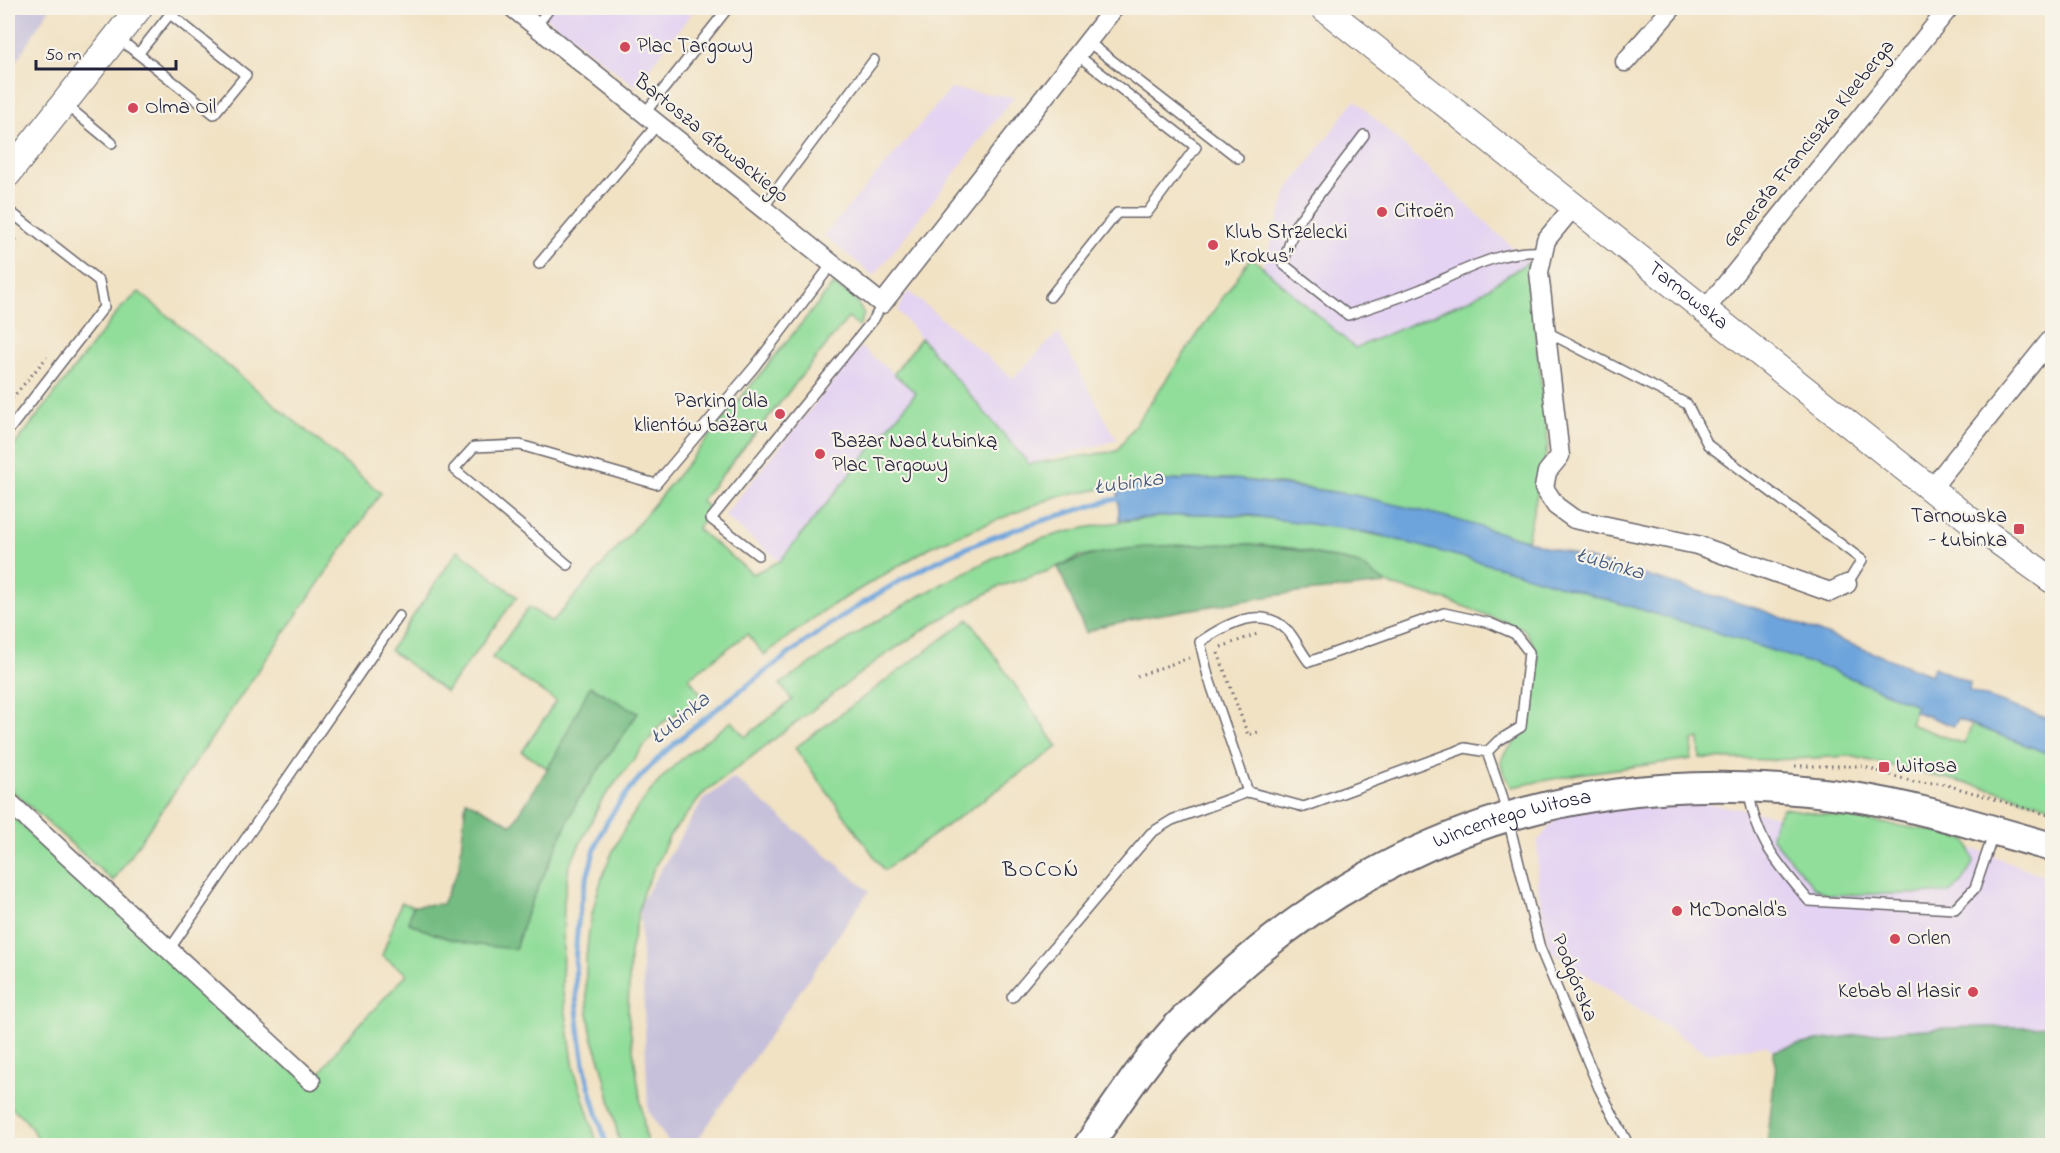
<svg xmlns="http://www.w3.org/2000/svg" width="2060" height="1153" font-family="'Indie Flower',sans-serif">
<style>
.built{fill:#e4d3f2}
.industrial{fill:#c6c0da}
.green{fill:#91dd9a;stroke:#5a806a;stroke-width:1.5}
.forest{fill:#74bc82;stroke:#4b6f5e;stroke-width:1.5}
.water{fill:#6da4db;stroke:#48638b;stroke-width:1.5}
.lines{fill:none;stroke-linecap:round;stroke-linejoin:round}
.stream{stroke:#6da4db;stroke-width:5}
.lane-casing{stroke:#6a656b;stroke-width:12}
.street-casing{stroke:#6a656b;stroke-width:21}
.secondary-casing{stroke:#6a656b;stroke-width:28}
.primary-casing{stroke:#6a656b;stroke-width:32}
.path{stroke:#6a656b;stroke-width:3;stroke-dasharray:1.5 4.5;stroke-linecap:butt}
.lane{stroke:#fff;stroke-width:9}
.street{stroke:#fff;stroke-width:18}
.secondary{stroke:#fff;stroke-width:26}
.primary{stroke:#fff;stroke-width:28}
.poi-dot{fill:#d1495b;stroke:#f7f3e8;stroke-width:2}
.labels{text-anchor:middle;dominant-baseline:central;stroke-width:4.5;stroke-linejoin:round;paint-order:stroke}
.poi-label{font-size:21px;fill:#22223b;stroke:#f7f3e8;text-anchor:start}
.street-label{font-size:21px;fill:#22223b;stroke:#f7f3e8}
.water-label{font-size:22px;font-style:italic;fill:#40567b;stroke:#f7f3e8}
.neighbourhood-label{font-size:22px;letter-spacing:1.5px;fill:#22223b;stroke:#f7f3e8}
</style>
<rect width="100%" height="100%" fill="#f7f3e8"/>
<filter id="ink" filterUnits="userSpaceOnUse"><feTurbulence type="fractalNoise" baseFrequency=".0167" numOctaves="2"/><feDisplacementMap in="SourceGraphic" scale="12" xChannelSelector="R" yChannelSelector="G"/><feConvolveMatrix kernelMatrix="1 2 1 2 8 2 1 2 1" color-interpolation-filters="sRGB"/></filter>
<filter id="wash" filterUnits="userSpaceOnUse"><feTurbulence type="fractalNoise" baseFrequency=".008" numOctaves="4" result="noise"/><feDisplacementMap in="SourceGraphic" scale="24" xChannelSelector="R" yChannelSelector="G"/><feGaussianBlur stdDeviation="1.35" result="paint"/><feColorMatrix in="noise" values="0 0 0 0 0 0 0 0 0 0 0 0 0 0 0 0 0 1.4 0 .05"/><feComposite in="paint" operator="in"/></filter>
<g filter="url(#wash)">
<rect width="100%" height="100%" fill="#f1e2c4"/>
<g class="built">
<polygon points="534,8 696,8 635,86"/>
<polygon points="951,89 1014,97 874,276 824,235"/>
<polygon points="1355,100 1528,262 1473,298 1355,348 1262,269 1288,190"/>
<polygon points="908,291 1013,378 1058,333 1117,440 1029,464 898,311"/>
<polygon points="861,347 916,392 780,561 724,516"/>
<polygon points="1694,801 1981,851 2052,879 2052,1023 2037,1027 1906,1031 1795,1045 1773,1051 1766,1045 1706,1053 1549,950 1537,882 1538,841 1562,811 1572,807"/>
</g>
<g class="industrial">
<polygon points="8,8 50,8 8,74"/>
<polygon points="734,778 869,891 694,1145 670,1145 648,1110 640,904 703,800"/>
</g>
<g class="green">
<polygon points="1251,257 1355,348 1473,298 1528,262 1548,444 1527,540 1355,495 1281,484 1234,479 1187,479 1118,486 1055,497 934,545 826,609 764,655 747,634 689,678 703,697 662,723 602,800 569,866 564,901 562,986 574,1069 598,1145 43,1145 24,1118 8,1105 8,813 317,1077 342,1043 407,974 382,956 401,903 413,906 408,923 515,949 528,910 577,801 638,713 553,760 547,768 522,752 556,701 492,658 529,607 552,622 628,536 833,285 853,296 864,314 859,327 848,318 701,501 712,510 697,529 753,574 780,561 916,393 894,374 921,338 1029,464 1117,451"/>
<polygon points="139,292 381,493 113,881 8,787 8,454 119,310"/>
<path d="M1198,514C1345,515 1486,563 1626,605C1724,634 1824,661 1917,705L1910,724L1964,744L1972,724L2052,755V807L1991,789L1850,756L1773,760L1700,758L1699,738L1693,740L1691,759L1578,774L1512,787C1485,751 1515,752 1526,728C1531,716 1540,666 1537,654C1536,646 1528,636 1524,629L1447,600L1387,584L1359,564L1293,548L1250,544L1184,545L1080,556L1048,571L998,587L936,622L879,659L704,793L670,835L643,892L630,953L628,1014L647,1145L620,1146C615,1122 610,1098 604,1074C601,1060 594,1046 591,1031C574,940 599,846 662,778C681,757 709,738 732,721L745,737L792,700L780,684C841,643 902,603 968,571C986,562 1004,551 1022,545C1080,525 1137,518 1198,514Z"/>
<polygon points="458,550 517,597 446,692 390,650"/>
<polygon points="969,619 1058,747 884,870 795,748"/>
<polygon points="1783,808 1934,831 1966,839 1974,861 1962,883 1949,893 1827,895 1814,887 1771,837 1774,822"/>
</g>
<g class="forest">
<path d="M1250,544L1293,549L1359,564L1387,584L1285,594L1150,616L1102,626L1086,633L1058,567C1109,542 1193,545 1250,544Z"/>
<path d="M590,686L638,713L577,801L528,910L515,949C470,945 449,943 408,922L413,906L442,904L459,868L466,800L512,825L553,760Z"/>
<path d="M2052,1023V1145H1767L1776,1064L1773,1051C1854,1029 1953,1026 2037,1027Z"/>
</g>
<polygon class="water" points="1187,479 1234,479 1355,495 1447,517 1762,610 1931,675 1934,667 1970,683 1969,691 2052,720 2052,755 1958,719 1954,726 1914,711 1916,705 1831,670 1703,628 1498,567 1372,533 1248,515 1198,514 1119,520 1118,486"/>
<g class="lines">
<path class="stream" d="M607,1146C599,1118 589,1091 584,1063C573,999 570,929 590,867C593,855 596,842 602,831C635,769 693,727 748,685C810,637 874,591 946,557C998,532 1055,517 1111,500L1125,498"/>
</g>
</g>
<g filter="url(#ink)">
<g class="lines">
<g class="lane-casing">
<g id="lane">
<polyline points="536,26 550,8"/>
<polyline points="118,38 214,114 246,75 170,14 138,54"/>
<polyline points="1087,41 1238,158"/>
<polyline points="66,105 112,143"/>
<polyline points="644,114 728,8"/>
<path d="M1364,135L1295,226L1283,264L1348,315C1372,307 1396,299 1419,290C1460,273 1498,249 1543,252"/>
<polyline points="762,209 874,60"/>
<polyline points="8,210 99,281 104,307 8,431"/>
<polyline points="539,264 657,125"/>
<polyline points="1050,297 1117,213 1147,213 1196,147 1076,54"/>
<polyline points="1545,331 1687,404 1708,445 1862,560 1847,584"/>
<polyline points="758,555 711,519 874,319 882,304"/>
<polyline points="568,565 454,469 474,447 520,445 656,484 755,366 832,264"/>
<path d="M1248,792L1208,676L1200,642C1226,624 1262,604 1288,631C1296,640 1301,652 1309,662L1444,613L1490,623L1515,634L1529,652L1521,727L1498,741L1487,752"/>
<path d="M1749,792C1756,842 1778,863 1809,901L1955,909L1975,888L1993,835"/>
<polyline points="169,950 399,616"/>
<polyline points="1012,997 1151,833 1172,820 1248,792 1304,807 1465,748 1487,752 1502,795 1540,948 1599,1088 1629,1146"/>
</g>
</g>
<g class="street-casing">
<g id="street">
<polyline points="513,8 882,304 1114,8"/>
<polyline points="1625,62 1672,8"/>
<polyline points="1574,206 1546,240 1539,272 1560,456 1547,472 1544,488 1556,506 1574,519 1697,545 1830,592 1847,584"/>
<polyline points="1705,310 1949,8"/>
<polyline points="1931,489 2052,338"/>
<polyline points="8,801 311,1081"/>
</g>
</g>
<g class="secondary-casing">
<g id="secondary">
<path id="s1" d="M1324,8L1985,532L2052,580"/>
<polyline points="8,174 139,8"/>
</g>
</g>
<g class="primary-casing">
<g id="primary">
<path id="s2" d="M1088,1146C1118,1102 1148,1056 1185,1018C1370,829 1593,758 1854,797C1921,807 1987,829 2052,847"/>
</g>
</g>
<g class="path">
<polyline points="8,249 19,235"/>
<polyline points="8,403 47,357"/>
<polyline points="1221,647 1260,633"/>
<polyline points="1218,653 1248,735 1258,732"/>
<polyline points="1137,676 1189,658"/>
<polyline points="1795,766 1861,766 1914,782 1940,783 2052,816"/>
</g>
<use href="#lane" class="lane"/>
<use href="#street" class="street"/>
<use href="#secondary" class="secondary"/>
<use href="#primary" class="primary"/>
</g>
</g>
<g class="poi-dot">
<circle cx="625" cy="47" r="6"/>
<circle cx="133" cy="108" r="6"/>
<circle cx="1382" cy="212" r="6"/>
<circle cx="1213" cy="245" r="6"/>
<circle cx="780" cy="414" r="6"/>
<circle cx="820" cy="454" r="6"/>
<rect x="2013" y="523" width="12" height="12" rx="3"/>
<rect x="1878" y="761" width="12" height="12" rx="3"/>
<circle cx="1677" cy="911" r="6"/>
<circle cx="1895" cy="939" r="6"/>
<circle cx="1973" cy="992" r="6"/>
</g>
<g class="labels">
<g class="poi-label">
<text x="637" y="47">Plac Targowy</text>
<text x="145" y="108">Olma Oil</text>
<text x="1394" y="212">Citroën</text>
<text x="1225" y="233">Klub Strzelecki<tspan x="1225" dy="24">„Krokus”</tspan></text>
<text x="768" y="402" text-anchor="end">Parking dla<tspan x="768" dy="24">klientów bazaru</tspan></text>
<text x="832" y="442">Bazar Nad Łubinką<tspan x="832" dy="24">Plac Targowy</tspan></text>
<text x="2007" y="517" text-anchor="end">Tarnowska<tspan x="2007" dy="24">- Łubinka</tspan></text>
<text x="1896" y="767">Witosa</text>
<text x="1689" y="911">McDonald's</text>
<text x="1907" y="939">Orlen</text>
<text x="1961" y="992" text-anchor="end">Kebab al Hasir</text>
</g>
<g class="street-label">
<text transform="translate(711 139) rotate(39)">Bartosza Głowackiego</text>
<text transform="translate(1809 144) rotate(-51)">Generała Franciszka Kleeberga</text>
<text stroke="none"><textPath href="#s1" startOffset="464">Tarnowska</textPath></text>
<text stroke="none"><textPath href="#s2" startOffset="549">Wincentego Witosa</textPath></text>
<text transform="translate(1574 978) rotate(68)">Podgórska</text>
</g>
<g class="water-label">
<text transform="translate(1129 484) rotate(-8)">Łubinka</text>
<text transform="translate(1610 565) rotate(16)">Łubinka</text>
<text transform="translate(681 719) rotate(-39)">Łubinka</text>
</g>
<g class="neighbourhood-label">
<text x="1041" y="871">BOCOŃ</text>
</g>
</g>
<rect width="2060" height="1153" fill="none" stroke="#f7f3e8" stroke-width="30"/>
<path d="M36 60v9h140v-9" fill="none" stroke="#22223b" stroke-width="3"/>
<text x="45" y="60" font-size="18" fill="#22223b" stroke="#f7f3e8" stroke-width="4.5" paint-order="stroke">50 m</text>
</svg>
